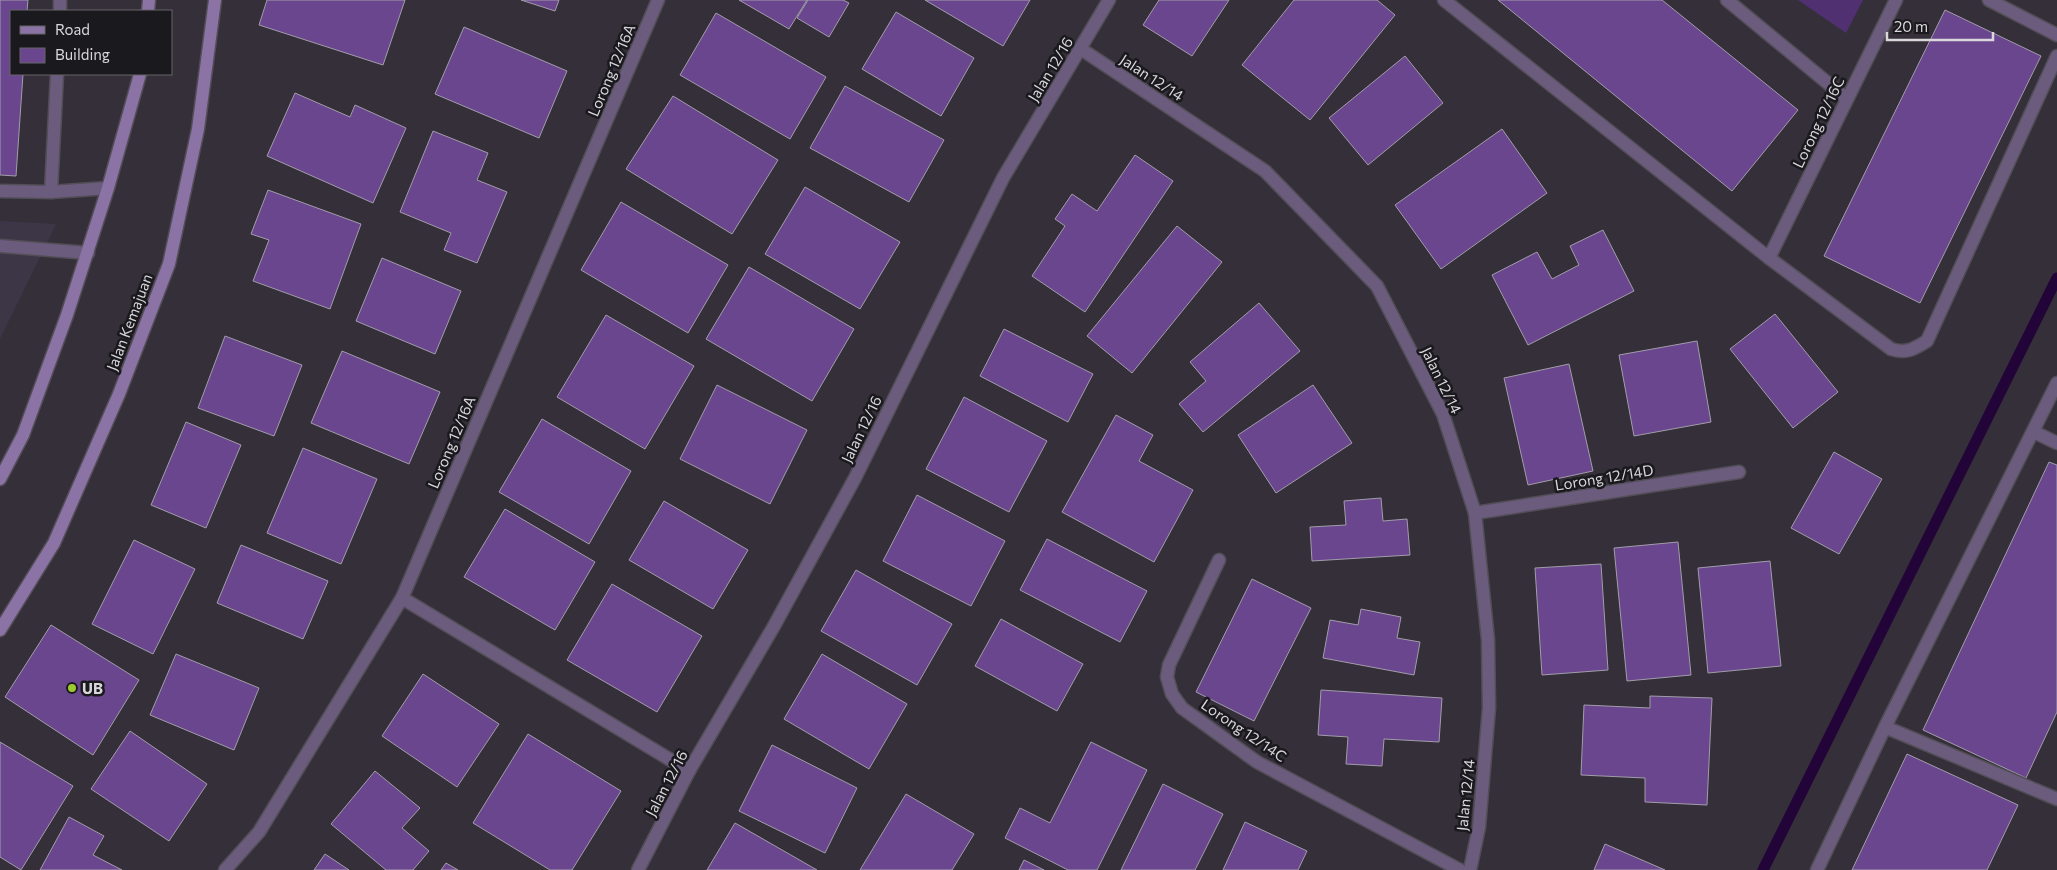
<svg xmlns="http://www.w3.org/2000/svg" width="2057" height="870" font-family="Commissioner,sans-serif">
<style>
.built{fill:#3d3646}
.green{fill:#513072}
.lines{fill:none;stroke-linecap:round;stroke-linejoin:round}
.stream{stroke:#220439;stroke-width:11}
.building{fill:#6a468f;stroke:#a29da9}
.service-casing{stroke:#524d56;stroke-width:15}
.minor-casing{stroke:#524d56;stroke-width:15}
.secondary-casing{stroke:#524d56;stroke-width:15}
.service{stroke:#6b5c7d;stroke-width:12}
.minor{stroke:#6b5c7d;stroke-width:12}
.secondary{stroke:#8b73a6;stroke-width:12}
.poi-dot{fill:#9dca30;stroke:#1a191d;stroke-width:2}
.labels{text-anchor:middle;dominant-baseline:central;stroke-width:5;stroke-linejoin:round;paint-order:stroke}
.street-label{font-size:15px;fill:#d9d6dc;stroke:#1a191d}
.poi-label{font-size:15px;font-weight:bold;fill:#d9d6dc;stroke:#1a191d;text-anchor:start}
</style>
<rect width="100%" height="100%" fill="#342f39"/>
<polygon class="built" points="0,221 56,224 0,339"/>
<polygon class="green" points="1798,0 1863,0 1846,33"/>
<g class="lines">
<polyline class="stream" points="1763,870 2057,278"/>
</g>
<g class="building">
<polygon points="0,0 28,0 27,11 11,11 11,74 23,74 16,176 0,175"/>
<polygon points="267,0 405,0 383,65 259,25"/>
<polygon points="521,0 559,0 555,11"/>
<polygon points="739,0 807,0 789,29"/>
<polygon points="808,0 843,0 849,3 829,37 797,18"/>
<polygon points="925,0 1030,0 1003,46"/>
<polygon points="1159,0 1229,0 1192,56 1143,25"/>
<polygon points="1294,0 1377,0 1395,15 1310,120 1242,65"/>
<polygon points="1498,0 1662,0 1798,110 1732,191"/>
<polygon points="1945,10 2041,56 1920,303 1824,256"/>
<polygon points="896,12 974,58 941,116 862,69"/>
<polygon points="716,13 826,77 790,139 680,75"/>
<polygon points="464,27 567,71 539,138 435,94"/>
<polygon points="1405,56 1443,103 1368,165 1329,118"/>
<polygon points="845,86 944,140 909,202 810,148"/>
<polygon points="295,93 350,117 355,105 406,128 373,203 267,156"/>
<polygon points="673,96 778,160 732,234 626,169"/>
<polygon points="1502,129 1547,193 1441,269 1395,205"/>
<polygon points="433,131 488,153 477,180 507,192 477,263 444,250 451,233 400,212"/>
<polygon points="1135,155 1173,181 1085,312 1032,276 1065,226 1055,219 1072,194 1097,211"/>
<polygon points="805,187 900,242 860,309 765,254"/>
<polygon points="268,190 361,224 330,309 253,281 269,240 251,234"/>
<polygon points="621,202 728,265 688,333 581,270"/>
<polygon points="1177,226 1222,262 1132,373 1087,336"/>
<polygon points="1603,230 1634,291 1528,345 1492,275 1537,252 1552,279 1579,265 1570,246"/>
<polygon points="382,258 461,291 435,354 356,321"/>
<polygon points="749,267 854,329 812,401 706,339"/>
<polygon points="1259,303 1300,351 1203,432 1179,404 1206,381 1190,362"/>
<polygon points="1775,314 1838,392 1793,428 1730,349"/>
<polygon points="606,315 694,366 645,449 557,397"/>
<polygon points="1004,329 1093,374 1068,422 980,376"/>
<polygon points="225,336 302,365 274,436 198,408"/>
<polygon points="1697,341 1711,422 1634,436 1619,355"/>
<polygon points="342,351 440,392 409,464 311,423"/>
<polygon points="1569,364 1593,471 1528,485 1504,378"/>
<polygon points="717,385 807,430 770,504 680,459"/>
<polygon points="1313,385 1352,443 1276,493 1238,435"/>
<polygon points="964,397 1047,441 1009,512 926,469"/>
<polygon points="1116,415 1153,435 1139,461 1193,490 1154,562 1062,512"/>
<polygon points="542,419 631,471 589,544 499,492"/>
<polygon points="186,422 241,445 206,528 151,505"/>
<polygon points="303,448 377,479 341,564 267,533"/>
<polygon points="1834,452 1882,479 1839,554 1791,528"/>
<polygon points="2049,462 2057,465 2057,712 2026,778 1923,730"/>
<polygon points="917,495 1005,541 971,606 883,561"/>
<polygon points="1381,498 1383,521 1407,519 1410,555 1312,561 1310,527 1346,525 1344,501"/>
<polygon points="664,501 748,550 713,609 629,560"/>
<polygon points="505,509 595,562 555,630 464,577"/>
<polygon points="1047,539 1147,591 1120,642 1020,590"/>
<polygon points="134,540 195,569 153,654 92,624"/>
<polygon points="1678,542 1691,675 1627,681 1614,548"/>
<polygon points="241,545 328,581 303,639 217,603"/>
<polygon points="1770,561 1781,666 1708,673 1698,568"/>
<polygon points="1601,564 1608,670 1542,675 1535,568"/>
<polygon points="856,570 952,624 917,685 821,631"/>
<polygon points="1252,579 1311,608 1254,721 1196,692"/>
<polygon points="612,584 702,636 657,712 567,660"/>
<polygon points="1361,609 1401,617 1397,638 1420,642 1414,675 1323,658 1330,620 1358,625"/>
<polygon points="1001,619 1083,664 1057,711 975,666"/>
<polygon points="51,625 139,680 93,755 5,697"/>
<polygon points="176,654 259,688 234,750 150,715"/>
<polygon points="822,654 907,704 869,769 784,719"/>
<polygon points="423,674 499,724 457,787 382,736"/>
<polygon points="1321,690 1442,698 1439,742 1384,739 1382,766 1346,764 1348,737 1318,735"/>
<polygon points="1650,696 1712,698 1707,805 1645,802 1645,778 1581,775 1584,705 1650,708"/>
<polygon points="130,731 207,784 169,841 91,789"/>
<polygon points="528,734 621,791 572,870 550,870 473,823"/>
<polygon points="0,742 73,786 21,870 0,857"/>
<polygon points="1091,742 1147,770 1097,870 1068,870 1005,838 1020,808 1050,823"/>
<polygon points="772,745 857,788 825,853 739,811"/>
<polygon points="1907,754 2018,805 1987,870 1852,870"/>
<polygon points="375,771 420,808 402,828 429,851 413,870 386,870 331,824"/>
<polygon points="1163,784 1223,814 1195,870 1121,870"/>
<polygon points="906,794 974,834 952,870 860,870"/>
<polygon points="69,817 104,836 93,855 122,870 40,870"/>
<polygon points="1245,822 1307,851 1298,870 1223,870"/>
<polygon points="735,823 817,870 707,870"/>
<polygon points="1605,844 1665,870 1594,870"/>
<polygon points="325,854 349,870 314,870"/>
<polygon points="1024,860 1044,870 1019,870"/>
<polygon points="446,863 458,870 441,870"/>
</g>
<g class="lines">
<g class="service-casing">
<g id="service">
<path d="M1444,0L1769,258L1891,349C1906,354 1914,349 1927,341L2057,56"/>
<polyline points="1989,0 2057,35"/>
<polyline points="60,11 60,0"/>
<polyline points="0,191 51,192 108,188"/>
<polyline points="51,192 57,74"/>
<polyline points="0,246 88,253"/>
<polyline points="2034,432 2057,443"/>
<polyline points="1885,727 2057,799"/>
<polyline points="1817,870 1885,727 2057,383"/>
</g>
</g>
<g class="minor-casing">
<g id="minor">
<polyline points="1727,0 1847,99"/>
<polyline points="1081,49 1265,171 1377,286 1443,414 1475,513 1488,640 1489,708 1479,827 1470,870"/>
<polyline points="1769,258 1896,0"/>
<polyline points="1475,513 1739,472"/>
<polyline points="1219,560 1169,665 1167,677 1172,694 1182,708 1257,762 1460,870"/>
<polyline points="402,598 689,771"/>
<polyline points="225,870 259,832 402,598 658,0"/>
<polyline points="638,870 689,771 774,626 855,478 1003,178 1109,0"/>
</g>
</g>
<g class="secondary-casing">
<g id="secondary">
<polyline points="148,11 149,0"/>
<polyline points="0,479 23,435 67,315 108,188 140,74"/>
<polyline points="0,630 54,543 119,394 169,264 198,129 215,0"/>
</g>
</g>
<use href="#service" class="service"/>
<use href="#minor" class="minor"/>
<use href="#secondary" class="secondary"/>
</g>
<circle class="poi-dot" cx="72" cy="688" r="5"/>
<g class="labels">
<g class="street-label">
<text transform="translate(1050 69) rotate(-59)">Jalan 12/16</text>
<text transform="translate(611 70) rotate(-67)">Lorong 12/16A</text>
<text transform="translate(1152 77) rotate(33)">Jalan 12/14</text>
<text transform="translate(1818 122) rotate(-64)">Lorong 12/16C</text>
<text transform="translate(129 322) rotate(-69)">Jalan Kemajuan</text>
<text transform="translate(1442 380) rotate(64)">Jalan 12/14</text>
<text transform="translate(861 429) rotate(-64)">Jalan 12/16</text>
<text transform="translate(451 442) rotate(-67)">Lorong 12/16A</text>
<text transform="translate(1604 477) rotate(-9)">Lorong 12/14D</text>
<text transform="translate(1244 730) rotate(34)">Lorong 12/14C</text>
<text transform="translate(666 783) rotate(-62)">Jalan 12/16</text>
<text transform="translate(1465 795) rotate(-84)">Jalan 12/14</text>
</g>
<g class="poi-label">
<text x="82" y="688">UB</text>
</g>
</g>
<rect x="10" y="10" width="162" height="65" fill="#1a191d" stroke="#666569"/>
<rect x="20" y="26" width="25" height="8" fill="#8b73a6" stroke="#666569"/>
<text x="55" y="35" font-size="15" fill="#d9d6dc">Road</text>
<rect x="20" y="48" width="25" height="15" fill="#6a468f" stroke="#666569"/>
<text x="55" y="60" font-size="15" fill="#d9d6dc">Building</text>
<path d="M1887 32v8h106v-8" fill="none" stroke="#d9d6dc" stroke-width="2.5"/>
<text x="1894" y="32" font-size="15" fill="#d9d6dc" stroke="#1a191d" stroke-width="4" paint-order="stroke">20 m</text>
</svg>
